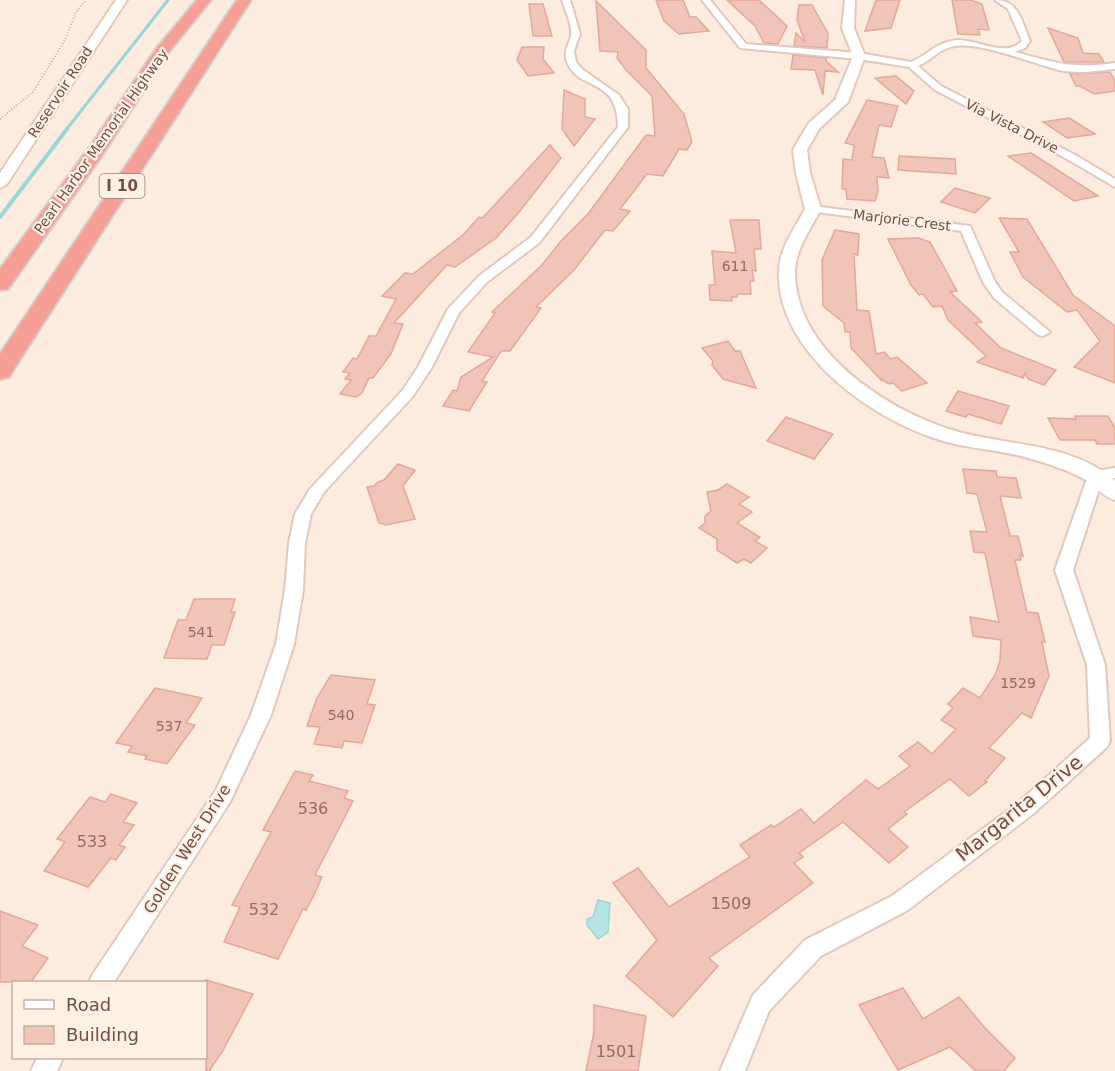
<svg xmlns="http://www.w3.org/2000/svg" width="1115" height="1071" font-family="'DejaVu Sans',sans-serif">
<style>
.water{fill:#b4e4e3;stroke:#9bd6d5;stroke-width:1.5}
.lines{fill:none;stroke-linecap:round;stroke-linejoin:round}
.stream-far1{stroke:#9bd6d5;stroke-width:3}
.stream{stroke:#9bd6d5;stroke-width:4}
.building{fill:#f0c4b7;stroke:#e3a898;stroke-width:1.5}
.street-casing{stroke:#e1c8be;stroke-width:4}
.secondary-casing{stroke:#e6c8bb;stroke-width:4}
.highway-casing{stroke:#d7cecb;stroke-width:4}
.path{stroke:#d5a79b;stroke-width:2;stroke-dasharray:1 2;stroke-linecap:butt}
.street{fill:#fff;fill-rule:evenodd}
.secondary{fill:#fff;fill-rule:evenodd}
.highway{fill:#f69f96;fill-rule:evenodd}
.labels{text-anchor:middle;dominant-baseline:central;stroke-width:4.5;stroke-linejoin:round;paint-order:stroke}
.far-street-label{font-size:14px;fill:#714f47;stroke:#fff0e4}
.number-label{font-size:14px;fill:#916c63}
.shield{fill:#fff0e4;stroke:#9c7f76;stroke-width:1.5}
.shield-label{font-size:15px;font-weight:bold;fill:#714f47}
.near-number-label{font-size:16px;fill:#916c63}
.street-label{font-size:16px;fill:#714f47;stroke:#fff0e4}
.near-street-label{font-size:20px;fill:#714f47;stroke:#fff0e4}
</style>
<rect width="100%" height="100%" fill="#fcecdf"/>
<polygon class="water" points="598,900 610,903 608,932 598,939 587,925 587,919 593,917"/>
<g class="lines">
<polyline class="stream-far1" points="66,130 168,0"/>
<polyline class="stream" points="0,217 67,129"/>
</g>
<g class="building">
<polygon points="656,0 683,0 690,17 696,17 709,31 679,34 664,21"/>
<polygon points="727,0 759,0 787,26 778,44 764,43 755,26"/>
<polygon points="876,0 900,0 891,28 865,31"/>
<polygon points="952,0 971,0 982,4 989,30 978,29 980,35 958,34"/>
<polygon points="596,1 646,50 646,68 684,114 692,142 687,150 679,149 663,176 647,174 620,209 630,211 613,231 605,230 574,270 536,307 541,308 510,351 501,351 482,381 487,382 469,411 443,406 453,390 457,391 461,377 493,357 468,352 495,313 492,312 542,265 561,241 588,214 646,135 655,136 652,96 627,71 617,58 618,52 600,51"/>
<polygon points="529,4 543,4 552,36 533,36"/>
<polygon points="799,5 812,5 817,14 828,33 827,48 794,46 796,33 805,42 797,20"/>
<polygon points="1048,28 1078,38 1083,53 1099,54 1104,62 1064,62"/>
<polygon points="522,47 544,47 543,59 554,73 528,76 517,60"/>
<polygon points="793,55 826,58 826,61 838,72 825,71 823,95 815,70 791,69"/>
<polygon points="1110,72 1115,81 1115,91 1094,94 1080,86 1076,86 1070,74"/>
<polygon points="896,76 914,91 906,104 875,78"/>
<polygon points="564,90 585,99 585,117 595,119 574,146 562,129"/>
<polygon points="867,100 898,106 891,127 879,125 872,157 884,158 889,178 877,177 878,191 875,201 847,199 846,189 842,189 843,159 852,160 854,145 845,143"/>
<polygon points="1069,118 1095,134 1067,138 1043,122"/>
<polygon points="550,145 561,158 520,211 496,238 455,267 447,265 394,323 403,324 391,354 373,378 369,378 362,393 356,397 340,394 351,380 345,379 350,373 343,372 353,358 357,359 369,336 376,336 396,299 382,296 405,273 413,274 463,235 479,217 482,218 490,210"/>
<polygon points="1031,153 1098,196 1074,201 1008,156"/>
<polygon points="899,156 955,159 956,174 898,170"/>
<polygon points="955,188 990,198 975,213 941,202"/>
<polygon points="999,218 1027,219 1073,295 1115,326 1115,383 1074,367 1100,341 1077,310 1067,312 1023,277 1010,252 1019,252"/>
<polygon points="730,220 759,220 761,249 754,249 756,271 752,270 754,281 750,281 751,294 737,294 737,297 732,297 732,301 710,300 709,285 715,285 712,251 736,253"/>
<polygon points="835,230 859,234 858,255 854,254 857,310 869,311 876,354 884,352 891,359 897,357 927,383 902,391 893,383 889,384 881,379 882,381 851,348 850,332 845,332 844,323 823,306 822,260"/>
<polygon points="918,238 930,242 957,291 950,292 982,322 975,323 1001,348 1056,370 1044,385 1028,379 1025,373 1023,378 977,362 986,356 948,320 942,306 933,307 923,294 919,295 911,285 888,239"/>
<polygon points="728,341 735,351 740,351 756,388 723,379 712,365 713,361 702,348"/>
<polygon points="958,391 1009,406 1001,424 968,414 966,417 946,411"/>
<polygon points="1075,416 1108,416 1115,428 1115,444 1097,444 1095,440 1060,440 1048,418 1076,419"/>
<polygon points="786,417 833,434 814,459 767,441"/>
<polygon points="398,464 415,470 403,486 415,519 386,525 379,523 367,487 374,486 378,482 384,480"/>
<polygon points="963,469 996,471 997,477 1016,478 1021,498 1000,496 1010,536 1018,536 1023,556 1020,555 1021,560 1015,560 1027,612 1038,613 1045,642 1042,642 1049,676 1031,718 1022,713 989,748 1005,758 985,781 987,782 969,796 950,779 904,812 907,814 888,829 908,847 889,863 843,822 799,853 803,857 794,863 813,883 709,958 718,966 673,1017 626,976 657,940 613,883 638,868 669,907 750,857 740,845 771,825 774,827 801,809 814,823 866,780 878,789 910,766 899,756 918,742 932,754 956,729 941,720 953,708 948,704 963,688 980,698 995,675 1000,661 1001,640 973,636 970,617 999,622 985,553 974,552 970,531 987,532 977,494 967,493"/>
<polygon points="727,484 749,497 739,504 752,512 737,523 760,537 755,541 767,548 751,563 744,559 737,563 717,550 717,539 699,528 705,523 705,516 711,511 707,492 718,490"/>
<polygon points="194,599 235,599 231,612 235,612 224,645 212,645 207,659 164,658 178,620 186,620"/>
<polygon points="331,675 375,680 367,704 375,705 362,743 344,741 342,748 314,744 320,727 307,726 317,698"/>
<polygon points="155,688 202,698 186,723 195,725 167,764 145,759 147,756 128,752 132,746 116,743"/>
<polygon points="295,771 313,775 309,781 348,791 344,798 353,801 315,875 322,877 315,893 306,910 303,909 278,959 224,942 240,907 232,905 271,832 263,830"/>
<polygon points="111,794 137,803 123,822 134,825 119,845 125,847 116,860 111,858 88,887 44,871 65,842 57,839 90,797 105,802"/>
<polygon points="0,911 38,925 22,946 48,958 31,982 0,982"/>
<polygon points="206,980 253,994 222,1052 209,1071 206,1071"/>
<polygon points="903,988 923,1019 959,997 985,1028 1015,1058 1004,1071 976,1071 950,1047 898,1070 859,1005"/>
<polygon points="594,1005 646,1016 638,1071 586,1071 594,1032"/>
</g>
<g class="lines">
<g class="street-casing">
<g id="street">
<path d="M562,0H570L580,34L574,51L576,62L583,70L619,95L628,109V127L539,243L487,282L459,313L432,367L413,396L324,492L311,514L305,543L303,590L294,644L271,715L230,802L114,982H89L93,974L216,790L251,715L276,644L285,590L289,543L295,514L310,489L403,390L418,367L448,309L479,276L531,237L618,127C618,76 579,92 567,62C563,51 569,45 571,36C573,26 565,10 562,0Z"/>
<path d="M702,0H710L746,44L859,53L911,62C928,55 938,41 958,40C979,40 1006,58 1022,41L1008,9L995,0C1019,0 1022,22 1030,41L1025,48L1015,52C1056,63 1073,69 1115,63V69C1096,71 1078,74 1059,70C1031,63 982,42 955,46C940,48 932,60 918,66L941,86L1077,156L1115,179V187L1069,160L935,90L909,67L859,59L740,48Z"/>
<polygon points="813,206 970,226 995,282 1002,292 1050,332 1043,336 1038,335 994,298 983,282 961,231 809,211 809,207"/>
<polygon points="1115,468 1115,478 1102,480 1073,570 1105,665 1110,741 1107,747 1033,814 908,910 821,956 769,1011 745,1071 720,1071 753,995 805,940 892,896 1019,802 1090,738 1087,665 1055,570 1088,476 1090,472"/>
<polygon points="37,1058 63,1058 57,1071 31,1071"/>
</g>
</g>
<g class="secondary-casing">
<g id="secondary">
<polygon points="116,0 127,0 7,184 0,188 0,173"/>
<path d="M845,0H855L854,28L865,56L848,102L819,129L807,150L810,173L821,209C811,228 795,250 795,272C795,350 885,409 952,430C1003,446 1073,442 1115,481V500C1103,497 1096,486 1086,480C1070,471 1052,465 1035,460C1003,449 969,450 937,439C869,417 776,351 779,271C779,249 795,228 805,209L796,173L793,150L808,124L835,100L853,56L842,28Z"/>
</g>
</g>
<g class="highway-casing">
<g id="highway">
<polygon points="197,0 211,0 167,54 105,151 8,289 0,290 0,269 89,148 156,49"/>
<polygon points="237,0 251,0 12,372 9,377 0,379 0,354"/>
</g>
</g>
<polyline class="path" points="0,119 33,92 65,40 76,12 86,0"/>
<use href="#street" class="street"/>
<use href="#secondary" class="secondary"/>
<use href="#highway" class="highway"/>
</g>
<g class="labels">
<g class="far-street-label">
<text transform="translate(60 92) rotate(-57)">Reservoir Road</text>
<text transform="translate(1012 126) rotate(27)">Via Vista Drive</text>
<text transform="translate(101 141) rotate(-55)">Pearl Harbor Memorial Highway</text>
<text transform="translate(902 220) rotate(7)">Marjorie Crest</text>
</g>
<g class="number-label">
<text x="735" y="266">611</text>
<text x="201" y="632">541</text>
<text x="1018" y="683">1529</text>
<text x="341" y="715">540</text>
<text x="169" y="726">537</text>
</g>
<rect class="shield" x="99.5" y="174" width="45" height="24" rx="4.5"/>
<g class="shield-label">
<text x="122" y="186">I 10</text>
</g>
<g class="near-number-label">
<text x="313" y="808">536</text>
<text x="92" y="841">533</text>
<text x="731" y="903">1509</text>
<text x="264" y="909">532</text>
<text x="616" y="1051">1501</text>
</g>
<g class="street-label">
<text transform="translate(187 849) rotate(-58)">Golden West Drive</text>
</g>
<g class="near-street-label">
<text transform="translate(1019 808) rotate(-39)">Margarita Drive</text>
</g>
</g>
<rect x="12" y="981" width="195" height="78" fill="#fff0e4" stroke="#c6b0a5" stroke-width="1.5"/>
<rect x="24" y="1000" width="30" height="9" fill="#ffffff" stroke="#c6b0a5" stroke-width="1.5"/>
<text x="66" y="1011" font-size="18" fill="#714f47">Road</text>
<rect x="24" y="1026" width="30" height="18" fill="#f0c4b7" stroke="#c6b0a5" stroke-width="1.5"/>
<text x="66" y="1041" font-size="18" fill="#714f47">Building</text>
</svg>
